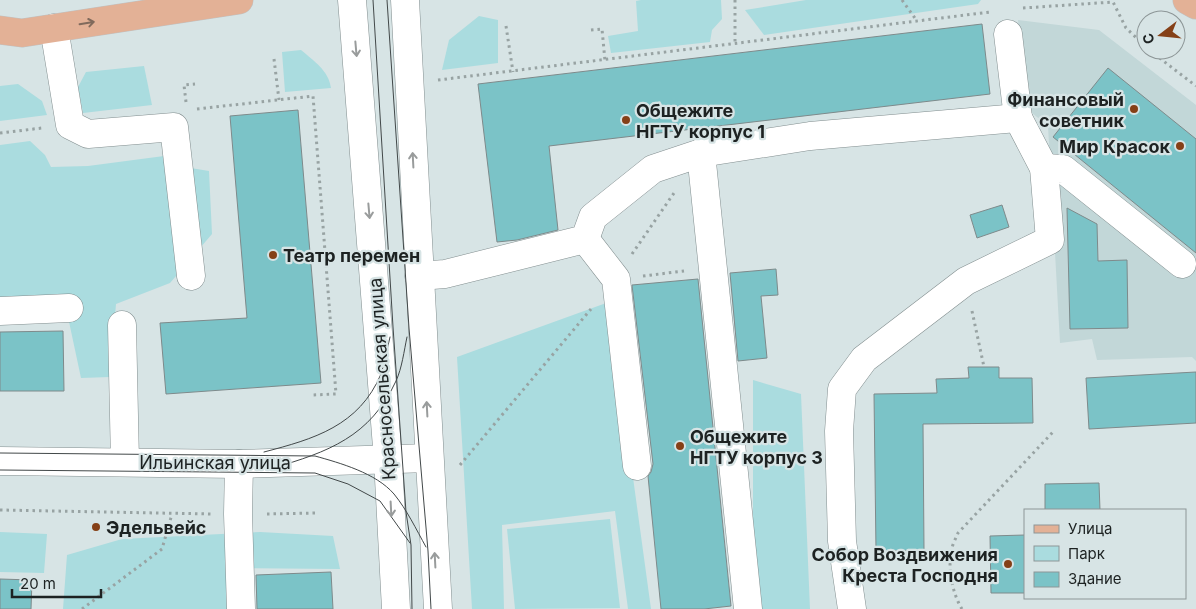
<svg xmlns="http://www.w3.org/2000/svg" width="1196" height="609" font-family="Inter,sans-serif">
<style>
.built{fill:#c2d7d8}
.green{fill:#aadcdf}
.building{fill:#7bc3c7;stroke:#7e8a8b}
.lines{fill:none;stroke-linecap:round;stroke-linejoin:round}
.minor-casing{stroke:#828e8f;stroke-width:29}
.major-casing{stroke:#c0c1c1;stroke-width:29}
.path{stroke:#98a3a3;stroke-width:3;stroke-dasharray:2.5 4;stroke-linecap:butt}
.minor{stroke:#fff;stroke-width:28}
.major{stroke:#e3b196;stroke-width:28}
.tram{stroke:#424849;stroke-width:1}
.oneway{stroke:#806a5c}
.oneway2{stroke:#999c9c}
.poi-dot{fill:#854017;stroke:#d7e4e5;stroke-width:2}
.labels{text-anchor:middle;dominant-baseline:central;stroke-width:4.5;stroke-linejoin:round;paint-order:stroke}
.poi-label{font-size:18px;font-weight:bold;fill:#1d2222;stroke:#d7e4e5;text-anchor:start}
.street-label{font-size:18px;fill:#1d2222;stroke:#d7e4e5}
</style>
<rect width="100%" height="100%" fill="#d7e4e5"/>
<polygon class="built" points="1018,20 1099,30 1196,105 1196,361 1192,357 1097,360 1092,339 1060,343 1048,126 1026,108"/>
<g class="green">
<polygon points="641,0 721,0 722,19 712,30 710,42 611,53 608,36 638,31 636,1"/>
<polygon points="806,0 981,0 978,4 764,35 745,10"/>
<polygon points="479,16 498,20 498,63 442,70 449,40"/>
<path d="M301,50C314,61 329,71 331,88L285,92L282,52Z"/>
<polygon points="144,66 152,105 83,113 78,87 86,72"/>
<polygon points="18,84 42,101 47,115 0,121 0,86"/>
<polygon points="30,141 45,155 51,167 88,166 164,156 166,164 209,171 212,234 170,283 116,304 110,377 81,378 68,317 0,311 0,145"/>
<polygon points="609,302 651,609 628,609 615,511 502,525 504,609 472,609 457,357"/>
<polygon points="753,380 801,394 810,609 753,609"/>
<polygon points="610,519 620,608 515,609 507,529"/>
<polygon points="0,532 47,534 44,573 0,572"/>
<polygon points="260,532 333,536 340,569 237,568 243,609 63,609 67,555 122,539"/>
</g>
<g class="building">
<polygon points="982,24 990,94 549,146 558,230 517,240 497,242 478,84"/>
<polygon points="1108,68 1196,139 1196,253 1053,137"/>
<polygon points="298,110 321,383 166,394 160,323 247,318 230,116"/>
<polygon points="1002,205 1009,227 977,238 970,215"/>
<polygon points="1067,208 1097,224 1098,261 1127,260 1128,328 1070,329"/>
<polygon points="776,269 778,295 761,296 767,358 738,361 730,273"/>
<polygon points="698,279 731,606 704,609 661,609 648,476 651,472 653,464 632,285"/>
<polygon points="63,331 64,391 0,391 0,332"/>
<polygon points="968,367 999,367 999,378 1032,378 1033,423 923,424 924,550 876,551 874,394 937,393 936,379 969,378"/>
<polygon points="1196,372 1196,423 1089,429 1086,378"/>
<polygon points="1099,483 1100,510 1045,510 1045,484"/>
<polygon points="1025,535 1025,593 991,593 990,536"/>
<polygon points="331,572 333,609 257,609 256,575"/>
<polygon points="0,579 32,580 31,609 0,609"/>
</g>
<g class="lines">
<g class="minor-casing">
<g id="minor">
<polyline points="352,0 388,460 396,609"/>
<polyline points="405,0 438,609"/>
<polyline points="54,28 70,125 88,134 174,127 191,276"/>
<polyline points="1008,34 1018,118"/>
<polyline points="701,153 748,609"/>
<polyline points="1044,168 1063,169 1182,264"/>
<polyline points="585,239 616,279 637,466"/>
<polyline points="419,276 445,274 585,239 593,217 653,169 701,153 810,136 1018,118 1044,168 1050,240 966,281 864,359 842,389 839,431 842,541 852,609"/>
<polyline points="0,311 69,308"/>
<polyline points="122,325 125,462"/>
<polyline points="0,461 239,464 429,458"/>
<polyline points="239,464 238,514 241,609"/>
</g>
</g>
<g class="major-casing">
<g id="major">
<polyline points="1187,0 1196,5"/>
<polyline points="0,30 22,33 239,0"/>
</g>
</g>
<g class="path">
<polyline points="735,0 735,44"/>
<polyline points="902,0 917,21"/>
<polyline points="1023,8 1113,2 1126,28 1146,47"/>
<polyline points="506,26 513,72"/>
<polyline points="591,30 602,29 605,61"/>
<polyline points="1149,50 1196,86"/>
<polyline points="274,59 279,100"/>
<polyline points="438,80 990,12"/>
<polyline points="186,102 184,85 195,84"/>
<polyline points="197,109 313,96 336,394 311,395"/>
<polyline points="0,133 42,128"/>
<polyline points="632,254 674,193"/>
<polyline points="643,276 684,271"/>
<polyline points="972,311 984,367"/>
<polyline points="460,465 591,309"/>
<polyline points="0,510 211,514"/>
<polyline points="267,514 316,513"/>
<polyline points="82,609 162,549 172,514"/>
<path d="M962,609C952,593 947,566 952,548C953,543 956,538 958,533L1053,432"/>
</g>
<use href="#minor" class="minor"/>
<use href="#major" class="major"/>
<g class="tram">
<polyline points="373,0 393,327 406,512 411,545 412,609"/>
<polyline points="387,0 409,328 428,551 431,609"/>
<path d="M264,452C314,439 359,426 381,374C385,363 387,349 390,337"/>
<path d="M0,453L315,456C340,463 376,473 394,494C407,510 416,529 426,547"/>
<path d="M273,468C328,452 370,437 396,381C402,368 404,351 407,337"/>
<polyline points="0,470 315,473 348,484 380,501 410,543"/>
</g>
</g>
<defs><path id="oneway-shaft" d="M-6 0H5M1.5-3L5.5 0L1.5 3" fill="none" stroke-width="1.6" stroke-linecap="round" stroke-linejoin="round" transform="scale(1.25)"/></defs>
<use class="oneway" href="#oneway-shaft" transform="translate(87 23) rotate(-9)"/>
<g class="oneway2">
<use href="#oneway-shaft" transform="translate(356 49) rotate(85)"/>
<use href="#oneway-shaft" transform="translate(413 160) rotate(-93)"/>
<use href="#oneway-shaft" transform="translate(369 211) rotate(85)"/>
<use href="#oneway-shaft" transform="translate(427 409) rotate(-93)"/>
<use href="#oneway-shaft" transform="translate(391 509) rotate(87)"/>
<use href="#oneway-shaft" transform="translate(435 560) rotate(-93)"/>
</g>
<g class="poi-dot">
<circle cx="1134" cy="109" r="5"/>
<circle cx="626" cy="120" r="5"/>
<circle cx="1180" cy="146" r="5"/>
<circle cx="273" cy="255" r="5"/>
<circle cx="680" cy="446" r="5"/>
<circle cx="96" cy="527" r="5"/>
<circle cx="1008" cy="564" r="5"/>
</g>
<g class="labels">
<g class="poi-label">
<text x="1124" y="99" text-anchor="end">Финансовый<tspan x="1124" dy="21">советник</tspan></text>
<text x="636" y="110">Общежите<tspan x="636" dy="21">НГТУ корпус 1</tspan></text>
<text x="1170" y="146" text-anchor="end">Мир Красок</text>
<text x="283" y="255">Театр перемен</text>
<text x="690" y="436">Общежите<tspan x="690" dy="21">НГТУ корпус 3</tspan></text>
<text x="106" y="527">Эдельвейс</text>
<text x="998" y="554" text-anchor="end">Собор Воздвижения<tspan x="998" dy="21">Креста Господня</tspan></text>
</g>
<g class="street-label">
<text transform="translate(382 379) rotate(-94)">Красносельская улица</text>
<text x="215" y="462">Ильинская улица</text>
</g>
</g>
<rect x="1024" y="509" width="162" height="90" fill="#d7e4e5" stroke="#8d9697"/>
<rect x="1034" y="525" width="25" height="8" fill="#e3b196" stroke="#8d9697"/>
<text x="1068" y="534" font-size="15" fill="#1d2222">Улица</text>
<rect x="1034" y="546" width="25" height="15" fill="#aadcdf" stroke="#8d9697"/>
<text x="1068" y="559" font-size="15" fill="#1d2222">Парк</text>
<rect x="1034" y="572" width="25" height="15" fill="#7bc3c7" stroke="#8d9697"/>
<text x="1068" y="584" font-size="15" fill="#1d2222">Здание</text>
<g transform="translate(1161 35) rotate(254)"><circle r="24" fill="#d7e4e5" stroke="#8d9697"/>
<path d="M0-4L9 19L0 12L-9 19Z" fill="#854017"/>
<text y="-8" font-size="14" font-weight="bold" text-anchor="middle" fill="#1d2222">С</text>
</g>
<path d="M12 589v8h89v-8" fill="none" stroke="#1d2222" stroke-width="2.5"/>
<text x="20" y="589" font-size="15" fill="#1d2222" stroke="#d7e4e5" stroke-width="4" paint-order="stroke">20 m</text>
</svg>
